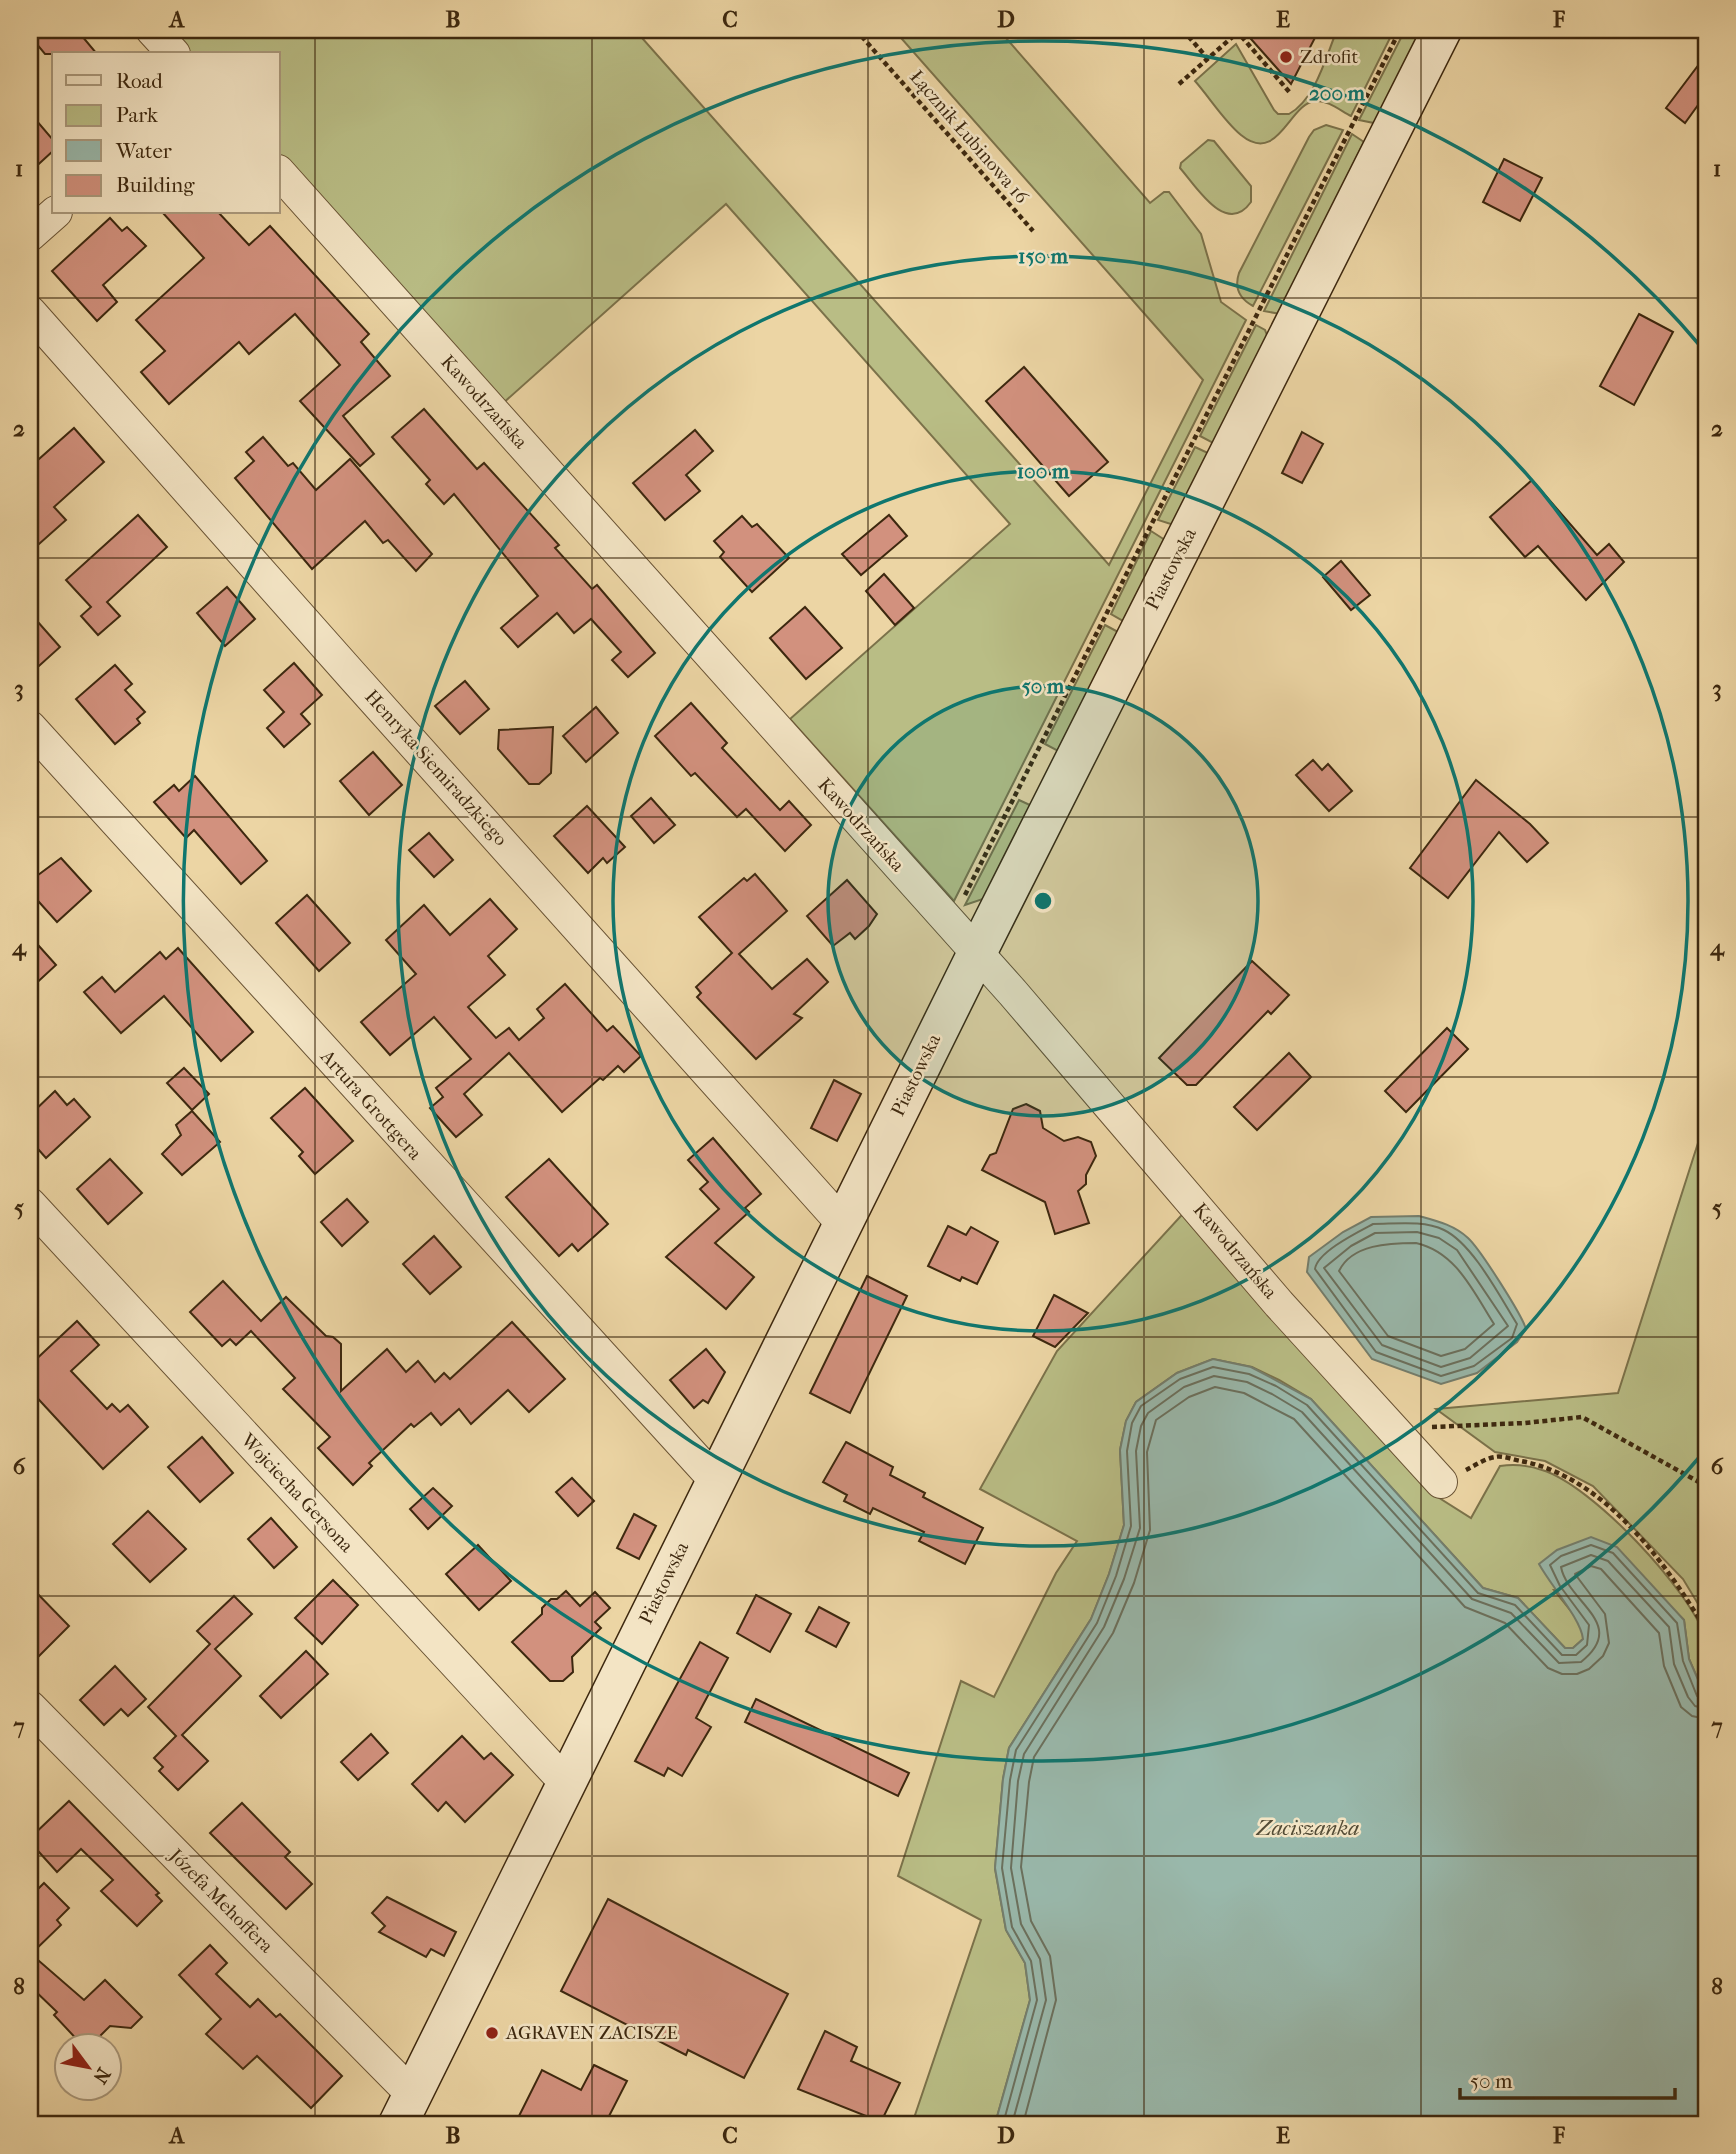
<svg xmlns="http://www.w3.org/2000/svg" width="1736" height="2154" font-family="'IM FELL French Canon',serif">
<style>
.green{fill:#b9bd85;stroke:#7b724a;stroke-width:2}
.water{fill:#99b8ab;stroke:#747e6d;stroke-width:2}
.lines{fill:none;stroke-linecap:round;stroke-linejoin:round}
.shore{stroke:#6b705d;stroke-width:2}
.building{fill:#d2917e;stroke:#3d280f;stroke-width:2}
.street-casing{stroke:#695334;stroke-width:34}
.secondary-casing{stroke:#3d280f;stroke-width:41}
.path{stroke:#3d280f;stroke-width:4.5;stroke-dasharray:5 3.5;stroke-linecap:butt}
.street{stroke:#f3e4c4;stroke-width:32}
.secondary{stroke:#f3e4c4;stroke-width:38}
.grid{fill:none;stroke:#3d280f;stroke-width:2;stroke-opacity:0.55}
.ring{fill:none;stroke:#0f766e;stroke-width:3.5}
.poi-dot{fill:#8f2418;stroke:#f3e4c4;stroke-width:2.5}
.labels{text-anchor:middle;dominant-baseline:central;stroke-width:5;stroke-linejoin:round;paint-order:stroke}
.poi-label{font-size:19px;fill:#3d280f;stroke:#f3e4c4;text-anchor:start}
.street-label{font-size:19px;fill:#3d280f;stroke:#f3e4c4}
.water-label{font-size:21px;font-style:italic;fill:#544c36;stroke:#f3e4c4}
.centre{fill:#0f766e;stroke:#f3e4c4;stroke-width:3.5}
.ring-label{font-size:21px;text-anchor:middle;font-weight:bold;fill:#0f766e;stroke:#f3e4c4;stroke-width:5;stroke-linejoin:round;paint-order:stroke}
.neatline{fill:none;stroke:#3d280f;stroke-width:2.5}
.grid-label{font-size:23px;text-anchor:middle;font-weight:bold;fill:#3d280f}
</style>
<rect width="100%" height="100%" fill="#ecd5a4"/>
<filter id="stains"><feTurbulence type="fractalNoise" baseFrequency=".00286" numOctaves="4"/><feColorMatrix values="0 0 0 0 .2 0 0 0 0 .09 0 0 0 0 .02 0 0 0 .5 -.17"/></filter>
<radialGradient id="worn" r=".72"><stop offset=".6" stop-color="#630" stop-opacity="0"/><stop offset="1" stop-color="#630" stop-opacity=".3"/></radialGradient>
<g class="green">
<polygon points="166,30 635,30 1109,565 1203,380 894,30 999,30 1150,203 1164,192 1169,192 1201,234 1221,302 1246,320 954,901 790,719 1010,524 726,204 501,405 278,160 278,54 185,54"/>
<path d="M1337,30H1394L1351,116C1341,111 1328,100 1316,101C1289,102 1279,166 1241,135C1224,121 1210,98 1195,81L1236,44L1274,110L1278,114H1289C1316,99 1326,56 1337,30Z"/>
<polygon points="1405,30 1423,30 1374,123 1359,120"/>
<path d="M1326,125L1343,130L1253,306C1240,299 1234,288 1239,273L1309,137L1314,130Z"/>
<polygon points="1352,134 1364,142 1280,314 1264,311"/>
<path d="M1208,140L1214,141L1251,186V202C1226,237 1196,186 1180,168L1181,163Z"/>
<polygon points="1256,325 1265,330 1268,338 1215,444 1200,436"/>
<polygon points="1195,447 1210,454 1174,525 1158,520"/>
<polygon points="1151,531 1165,540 1125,622 1111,614"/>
<polygon points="1105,625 1120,633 1060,752 1045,744"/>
<polygon points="1019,800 1032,806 983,899 965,905"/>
<polygon points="1706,1118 1706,1617 1683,1579 1593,1486 1545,1461 1495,1452 1436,1409 1618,1393"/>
<path d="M1190,1206L1433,1494L1471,1518L1500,1466C1515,1464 1528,1465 1542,1470C1592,1485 1690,1590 1706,1639C1711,1655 1706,1681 1706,1698L1689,1659L1684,1620L1656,1593L1554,1590L1582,1625L1583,1639L1573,1648H1565L1518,1598L1483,1588L1311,1399L1279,1380L1252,1367L1213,1359L1177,1373L1136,1402L1126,1421L1120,1450L1124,1525L1109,1574L1091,1619L1009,1748L1003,1779L995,1869L1006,1930L1025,1963L1030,2000L995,2124H912L981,1920L898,1876L961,1681L994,1697L1056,1573L1077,1541L980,1489L1057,1351Z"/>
</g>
<g class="water">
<path d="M1419,1216C1437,1221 1454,1225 1468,1238C1480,1249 1522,1315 1526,1329L1517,1342L1477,1373L1441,1384L1372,1359L1307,1272L1309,1257L1343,1232L1371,1217Z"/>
<path d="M1213,1359L1251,1367L1311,1399L1483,1588L1518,1598L1565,1648H1573L1583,1639C1581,1619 1551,1586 1539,1564L1557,1550L1591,1537L1617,1547L1684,1620L1689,1659L1706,1698V2124H995L1030,2000L1025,1963L1006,1930L995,1868L1003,1779L1009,1748L1091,1619L1109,1574L1124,1525L1120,1450L1126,1421L1136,1402L1177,1373Z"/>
</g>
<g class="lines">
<g class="shore">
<path d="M1373,1224C1396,1224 1423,1220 1444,1230C1473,1244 1500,1297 1517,1324L1512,1338L1474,1366L1441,1376L1376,1352L1315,1269C1317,1252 1358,1232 1373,1224Z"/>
<polygon points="1417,1232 1439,1238 1457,1250 1508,1326 1470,1358 1441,1367 1382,1345 1324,1268 1351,1246 1375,1233"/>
<path d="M1416,1243C1456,1252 1473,1291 1494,1324L1465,1349L1441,1356L1388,1336L1339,1271C1352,1244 1390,1243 1416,1243Z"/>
<polyline points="1003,2124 1037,2000 1031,1961 1012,1927 1002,1868 1010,1780 1016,1750 1097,1623 1116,1576 1131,1526 1127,1451 1132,1423 1141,1406 1180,1379 1213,1367 1249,1374 1276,1386 1307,1405 1478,1593 1515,1605 1562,1655 1576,1655 1587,1645 1589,1625 1560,1586 1550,1565 1561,1556 1591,1545 1613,1553 1677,1623 1683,1661 1697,1696 1706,1700"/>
<path d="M1012,2124L1046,2000L1040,1959L1021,1924L1011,1868L1018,1781L1024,1754L1104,1627L1124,1579L1140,1528L1136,1451L1141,1426L1148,1413L1184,1387L1214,1376L1247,1382L1272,1394L1302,1412L1472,1599L1511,1613L1559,1663L1581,1662C1629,1624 1568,1603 1561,1567L1591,1555L1608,1561L1669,1627L1674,1664L1688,1697L1695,1706L1706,1709"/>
<polyline points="1023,2124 1056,2000 1050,1956 1031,1921 1021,1867 1029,1782 1034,1757 1113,1633 1134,1583 1150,1530 1147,1452 1156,1420 1189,1397 1215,1387 1244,1393 1294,1419 1465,1607 1505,1623 1548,1668 1562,1674 1577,1674 1589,1669 1603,1656 1609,1643 1605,1614 1575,1574 1591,1566 1601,1569 1659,1633 1664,1666 1681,1707 1692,1716 1706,1719"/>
</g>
</g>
<g class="building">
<polygon points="30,30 77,30 97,54 45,54 30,36"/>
<polygon points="1243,30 1319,30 1291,84"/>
<polygon points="1706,55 1706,94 1685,123 1666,108"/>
<polygon points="30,113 54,141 54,150 30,172"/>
<polygon points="1504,159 1542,178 1520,221 1483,202"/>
<polygon points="162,212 218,212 249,245 270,226 369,334 361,342 390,376 343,416 374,454 360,466 300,401 340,365 295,314 249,354 239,342 169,404 141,372 165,351 136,320 204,258"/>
<polygon points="110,218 122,231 127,227 146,246 103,285 117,302 97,321 52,271"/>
<polygon points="1639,314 1673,332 1634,405 1600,386"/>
<polygon points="1024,367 1108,462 1069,496 986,401"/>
<polygon points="424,409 477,469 484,463 559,545 555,548 592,589 597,585 655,653 628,677 612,660 621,652 591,619 574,633 557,613 518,647 501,628 538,596 454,494 444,504 426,484 430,480 392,437"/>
<polygon points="74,428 104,462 54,507 66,520 30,552 30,467"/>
<polygon points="695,430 713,451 686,475 700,491 665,520 633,483"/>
<polygon points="1302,432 1323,444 1302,483 1282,473"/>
<polygon points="263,437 288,466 293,463 316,490 350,459 432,554 416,571 388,540 383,543 365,521 312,569 235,478 254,461 246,452"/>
<polygon points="1532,480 1597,555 1609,544 1624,562 1586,600 1538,546 1525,557 1490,517"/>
<polygon points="138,515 167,547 107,602 120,616 98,635 81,616 91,607 66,580"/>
<polygon points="889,515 907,536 861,575 842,554"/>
<polygon points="742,516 752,527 757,524 789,558 752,592 720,557 724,552 714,541"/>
<polygon points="1341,561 1370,595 1351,610 1323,577"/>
<polygon points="884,574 914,608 895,625 866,591"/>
<polygon points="227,587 255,619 225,646 197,613"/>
<polygon points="805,607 842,648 806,679 770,638"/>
<polygon points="30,613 60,647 30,674"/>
<polygon points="294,663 322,695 301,714 310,724 284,747 267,728 284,712 264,690"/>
<polygon points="115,665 132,684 125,690 145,712 137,719 140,723 115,744 76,699"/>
<polygon points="465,681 489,709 460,734 435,706"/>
<polygon points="691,703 727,743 722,748 780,810 789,801 811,825 785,851 746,809 737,817 695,773 691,776 655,736"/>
<polygon points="596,707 618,733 586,762 563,736"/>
<polygon points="553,727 551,773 539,784 529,784 498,749 499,730"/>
<polygon points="373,752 402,785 369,815 340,781"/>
<polygon points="1313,760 1322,770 1328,764 1352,791 1329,811 1296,775"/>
<polygon points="195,776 267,861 241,884 194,830 186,838 154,802 174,785 179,791"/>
<polygon points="1476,780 1530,824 1548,843 1527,862 1499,832 1448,898 1410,868"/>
<polygon points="651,798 675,825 654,843 631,816"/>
<polygon points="587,806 625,847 607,863 603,858 588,873 554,836"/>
<polygon points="429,833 453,860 434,877 409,850"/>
<polygon points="61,858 91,891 57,922 30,892 30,881"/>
<polygon points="755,874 787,911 739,954 772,989 807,959 828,982 794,1014 802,1018 756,1059 697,997 701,993 696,987 732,953 699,917 744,878 747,881"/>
<polygon points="847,880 877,914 869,926 855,939 850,933 833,946 807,916"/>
<polygon points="307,895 350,943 319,971 276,923"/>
<polygon points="490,899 517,929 488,956 505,975 468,1007 496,1038 509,1028 519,1040 544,1018 537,1009 565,984 607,1031 613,1026 641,1056 624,1072 618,1066 603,1080 600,1078 562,1112 509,1053 464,1094 482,1115 456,1137 430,1108 443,1097 436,1088 471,1059 434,1017 390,1055 361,1022 416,974 386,940 424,905 450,935"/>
<polygon points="30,936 56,965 30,989"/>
<polygon points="178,948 253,1032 221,1061 164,996 121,1033 84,992 102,977 115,992 160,952 166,959"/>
<polygon points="1252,961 1289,995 1271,1014 1268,1011 1196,1085 1187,1085 1159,1058"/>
<polygon points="1447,1028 1468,1049 1406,1112 1385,1091"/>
<polygon points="1289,1053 1311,1077 1257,1130 1234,1107"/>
<polygon points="184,1068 209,1094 192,1110 167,1083"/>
<polygon points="834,1080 861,1094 837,1141 811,1128"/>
<polygon points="305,1088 353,1141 315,1174 299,1156 303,1152 271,1118"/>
<polygon points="55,1091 67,1105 74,1099 90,1117 46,1158 30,1140 30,1115"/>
<polygon points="1026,1104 1040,1111 1043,1128 1064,1141 1078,1137 1091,1142 1096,1156 1086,1175 1086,1184 1078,1191 1089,1223 1055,1234 1045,1202 982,1170 990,1155 996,1153 1013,1109"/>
<polygon points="192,1111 220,1142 182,1175 162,1154 181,1135 176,1125"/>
<polygon points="713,1138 761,1194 745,1208 749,1212 715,1243 754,1277 726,1309 666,1257 719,1209 700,1189 708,1182 688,1160"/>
<polygon points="110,1159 142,1193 108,1224 77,1189"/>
<polygon points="549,1159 608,1224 578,1251 572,1244 559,1256 506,1197"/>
<polygon points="347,1199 368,1222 342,1246 321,1222"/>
<polygon points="948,1226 966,1235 971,1227 998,1242 977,1284 962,1277 960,1281 928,1266"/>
<polygon points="434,1236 461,1267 430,1294 403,1264"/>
<polygon points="867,1276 907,1296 850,1413 810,1393"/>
<polygon points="223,1281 261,1321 286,1297 326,1336 333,1337 341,1344 341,1391 387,1349 406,1372 418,1361 435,1382 444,1373 450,1379 512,1322 565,1379 529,1412 508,1390 471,1424 459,1409 441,1425 431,1413 414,1427 411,1424 369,1463 372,1466 353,1485 318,1448 330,1437 283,1389 295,1378 251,1331 236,1345 230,1339 222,1346 190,1312"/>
<polygon points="1054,1295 1088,1313 1055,1347 1033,1336"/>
<polygon points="77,1321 99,1345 71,1371 107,1409 112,1404 120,1412 128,1405 148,1427 103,1469 30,1390 30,1365"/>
<polygon points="706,1349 725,1372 708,1403 703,1400 694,1408 670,1380"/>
<polygon points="202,1437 233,1473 200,1502 168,1467"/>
<polygon points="846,1442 893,1467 890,1475 925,1493 923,1497 983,1528 965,1564 919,1541 924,1532 873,1508 870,1514 844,1501 847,1495 823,1482"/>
<polygon points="572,1478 594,1501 578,1516 556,1492"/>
<polygon points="433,1488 452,1506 428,1529 410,1509"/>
<polygon points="148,1511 186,1549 150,1582 113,1544"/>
<polygon points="634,1514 656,1526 639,1559 617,1548"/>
<polygon points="271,1518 297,1547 274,1568 248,1539"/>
<polygon points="478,1545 511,1581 479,1610 446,1574"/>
<polygon points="333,1580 358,1605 322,1644 295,1618"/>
<polygon points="30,1586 69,1626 30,1665"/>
<polygon points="566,1591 580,1606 595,1592 610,1608 595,1622 601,1628 572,1657 573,1672 563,1681 550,1681 512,1642 542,1614 542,1608 551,1599 557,1599"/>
<polygon points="756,1595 791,1614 770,1652 737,1633"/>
<polygon points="234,1596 252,1614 215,1649 241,1676 182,1735 208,1761 178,1790 159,1771 163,1767 154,1758 176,1736 148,1707 210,1644 197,1631"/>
<polygon points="819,1607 849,1623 836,1647 806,1631"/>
<polygon points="700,1642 728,1658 696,1718 711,1727 682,1776 668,1768 664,1776 635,1761"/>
<polygon points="306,1651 328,1674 281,1718 260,1696"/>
<polygon points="115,1666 146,1699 128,1716 121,1709 104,1725 80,1700"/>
<polygon points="756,1699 909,1773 898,1796 745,1722"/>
<polygon points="371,1734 388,1753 358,1780 341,1762"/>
<polygon points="462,1736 484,1759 491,1753 513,1775 465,1822 446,1802 438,1811 412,1784"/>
<polygon points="69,1801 159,1893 156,1895 162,1901 137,1926 101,1891 113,1880 81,1849 57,1872 30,1842 30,1838"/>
<polygon points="242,1803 290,1852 285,1857 312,1884 286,1909 210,1833"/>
<polygon points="44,1883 69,1908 57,1920 61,1925 31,1954 84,2000 105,1980 142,2017 131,2028 110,2026 90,2046 83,2046 54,2015 57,2012 30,1986 30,1897"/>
<polygon points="387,1897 456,1932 444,1956 431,1949 426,1957 379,1932 385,1926 372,1913"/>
<polygon points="608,1899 788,1994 744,2078 688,2050 686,2055 561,1991"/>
<polygon points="210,1945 227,1963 216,1974 250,2007 258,1999 276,2017 280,2014 342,2076 311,2108 257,2056 243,2069 206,2034 221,2019 179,1975"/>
<polygon points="825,2031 857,2047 851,2061 900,2083 881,2122 798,2089"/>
<polygon points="594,2065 627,2081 605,2124 515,2124 542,2070 581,2090"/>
</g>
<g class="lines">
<g class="street-casing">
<g id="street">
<polyline points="152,30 174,54"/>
<polyline points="278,171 1013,993 1279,1304 1441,1482"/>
<polyline points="30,235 56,212"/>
<path d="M30,312C299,618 571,920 843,1224"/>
<polyline points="30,727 715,1480"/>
<polyline points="30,1204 565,1782"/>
<polyline points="30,1707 412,2094"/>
</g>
</g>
<g class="secondary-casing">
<polyline id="secondary" points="398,2124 976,955 1442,30"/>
</g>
<g class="path">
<polyline points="856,30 1033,231"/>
<polyline points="1183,30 1208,59"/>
<polyline points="1236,30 1291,94"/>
<polyline points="1179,84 1238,32"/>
<polyline points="965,895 1400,30"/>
<polyline points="1432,1427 1525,1423 1582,1417 1706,1486"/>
<path d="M1466,1470C1474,1466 1486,1458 1495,1457C1502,1455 1514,1460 1521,1461C1605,1477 1665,1562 1706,1630"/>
</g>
<use href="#street" class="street"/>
<use href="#secondary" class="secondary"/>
</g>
<path class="grid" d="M315,30V2124M592,30V2124M868,30V2124M1144,30V2124M1421,30V2124M30,298H1706M30,558H1706M30,817H1706M30,1077H1706M30,1337H1706M30,1596H1706M30,1856H1706"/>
<circle cx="1043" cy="901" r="215" fill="#0f766e" fill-opacity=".12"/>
<g class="ring">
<circle cx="1043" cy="901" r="215"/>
<circle cx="1043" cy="901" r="430"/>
<circle cx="1043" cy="901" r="645"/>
<path d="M1702 1454A860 860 0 1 1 1702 348"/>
</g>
<g class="poi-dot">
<circle cx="1286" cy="57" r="7"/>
<circle cx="492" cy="2033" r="7"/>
</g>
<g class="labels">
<g class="poi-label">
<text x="1300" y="57">Zdrofit</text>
<text x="506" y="2033">AGRAVEN ZACISZE</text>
</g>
<g class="street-label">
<text transform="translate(969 137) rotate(49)">Łącznik Łubinowa 16</text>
<text transform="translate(484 402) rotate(48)">Kawodrzańska</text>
<text transform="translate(1171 569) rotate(-63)">Piastowska</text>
<text transform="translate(436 768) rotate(48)">Henryka Siemiradzkiego</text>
<text transform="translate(861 825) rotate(48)">Kawodrzańska</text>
<text transform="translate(916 1075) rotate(-64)">Piastowska</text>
<text transform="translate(371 1105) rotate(48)">Artura Grottgera</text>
<text transform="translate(1235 1251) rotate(50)">Kawodrzańska</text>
<text transform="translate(297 1493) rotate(47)">Wojciecha Gersona</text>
<text transform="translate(664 1583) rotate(-64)">Piastowska</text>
<text transform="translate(221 1901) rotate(45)">Józefa Mehoffera</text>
</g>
<g class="water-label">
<text x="1308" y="1828">Zaciszanka</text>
</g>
</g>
<circle cx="1043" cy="901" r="10" class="centre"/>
<g class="ring-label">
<text x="1337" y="100">200 m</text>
<text x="1043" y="263">150 m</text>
<text x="1043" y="478">100 m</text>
<text x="1043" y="693">50 m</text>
</g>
<rect width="1736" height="2154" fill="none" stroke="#ecd5a4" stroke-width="77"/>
<rect x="52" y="52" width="228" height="161" fill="#f3e4c4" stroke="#aa997c" stroke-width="2"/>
<rect x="66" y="75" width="35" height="10" fill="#f3e4c4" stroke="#aa997c" stroke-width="2"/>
<text x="116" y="88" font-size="21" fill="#3d280f">Road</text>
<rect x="66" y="105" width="35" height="21" fill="#b9bd85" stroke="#aa997c" stroke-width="2"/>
<text x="116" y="122" font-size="21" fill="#3d280f">Park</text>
<rect x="66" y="140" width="35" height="21" fill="#99b8ab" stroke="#aa997c" stroke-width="2"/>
<text x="116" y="158" font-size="21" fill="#3d280f">Water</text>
<rect x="66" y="175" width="35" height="21" fill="#d2917e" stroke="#aa997c" stroke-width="2"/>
<text x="116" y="192" font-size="21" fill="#3d280f">Building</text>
<g transform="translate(88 2067) rotate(122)"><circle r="33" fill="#f3e4c4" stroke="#aa997c" stroke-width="2"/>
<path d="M0-5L12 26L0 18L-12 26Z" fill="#8f2418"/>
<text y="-10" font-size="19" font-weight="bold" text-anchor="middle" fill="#3d280f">N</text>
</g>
<path d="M1460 2088v10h215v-10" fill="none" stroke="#3d280f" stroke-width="3.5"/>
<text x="1470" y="2088" font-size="21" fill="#3d280f" stroke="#f3e4c4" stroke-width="5" paint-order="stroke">50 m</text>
<rect x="38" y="38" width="1660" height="2078" class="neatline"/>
<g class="grid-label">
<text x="177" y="27">A</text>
<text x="453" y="27">B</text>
<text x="730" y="27">C</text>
<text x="1006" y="27">D</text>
<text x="1283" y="27">E</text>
<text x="1559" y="27">F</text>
<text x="19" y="176">1</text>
<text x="1717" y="176">1</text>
<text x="19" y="436">2</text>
<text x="1717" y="436">2</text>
<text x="19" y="696">3</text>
<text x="1717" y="696">3</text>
<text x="19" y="955">4</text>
<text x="1717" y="955">4</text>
<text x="19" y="1215">5</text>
<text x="1717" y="1215">5</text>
<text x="19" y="1474">6</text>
<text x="1717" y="1474">6</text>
<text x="19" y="1734">7</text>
<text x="1717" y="1734">7</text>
<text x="19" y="1994">8</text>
<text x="1717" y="1994">8</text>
<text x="177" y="2143">A</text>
<text x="453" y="2143">B</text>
<text x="730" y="2143">C</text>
<text x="1006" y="2143">D</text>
<text x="1283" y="2143">E</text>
<text x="1559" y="2143">F</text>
</g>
<rect width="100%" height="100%" filter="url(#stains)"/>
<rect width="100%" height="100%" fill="url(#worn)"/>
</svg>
